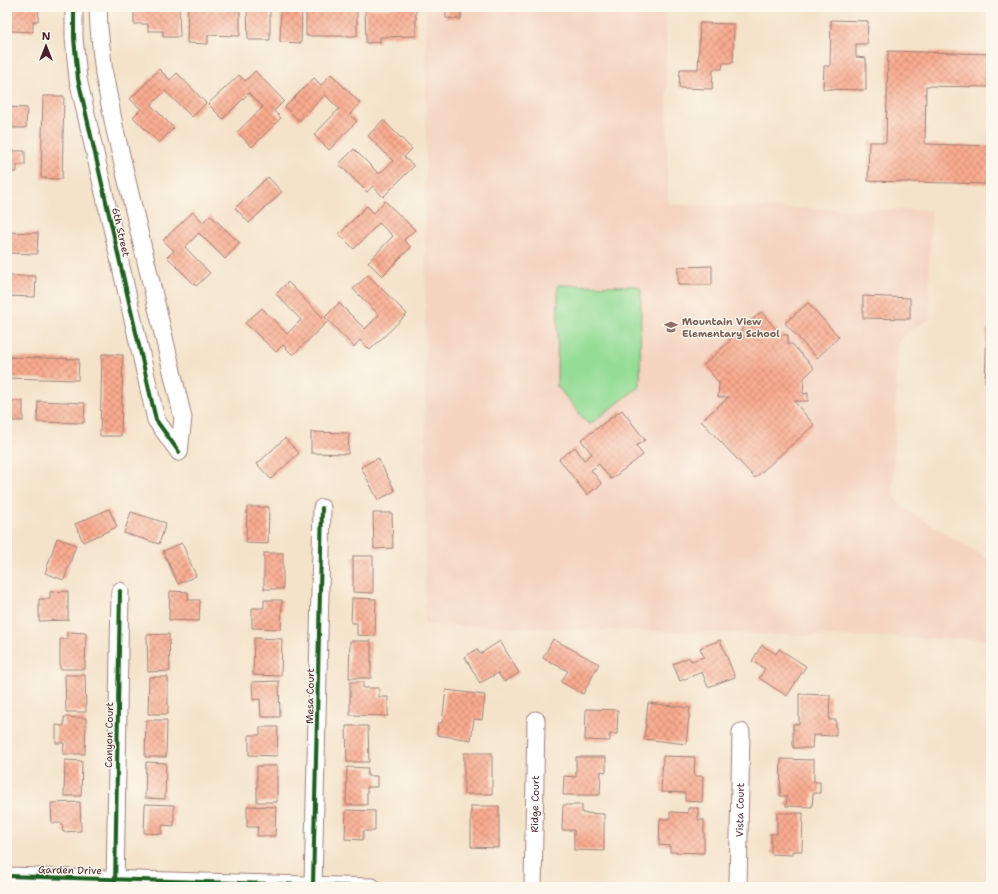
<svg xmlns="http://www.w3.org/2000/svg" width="998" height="894" font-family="'Shantell Sans',sans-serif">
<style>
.built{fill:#f4d3c0}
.park{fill:#95dd97;stroke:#707e61}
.building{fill:url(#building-cross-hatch)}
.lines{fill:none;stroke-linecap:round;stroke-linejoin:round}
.minor-casing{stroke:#9f817a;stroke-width:19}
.minor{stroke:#fff;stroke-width:17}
.cycleway-casing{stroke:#fbf7ec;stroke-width:6}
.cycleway{stroke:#1b5e20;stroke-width:4}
.labels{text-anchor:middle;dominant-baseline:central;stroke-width:3;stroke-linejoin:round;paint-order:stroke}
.street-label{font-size:10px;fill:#4a1f2b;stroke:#fbf7ec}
.education-label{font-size:10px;font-weight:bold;fill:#785e54;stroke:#fbf7ec;text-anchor:start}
</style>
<defs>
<pattern id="building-cross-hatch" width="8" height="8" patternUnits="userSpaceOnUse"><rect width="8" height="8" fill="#f9ab8f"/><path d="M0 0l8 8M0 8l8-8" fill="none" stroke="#cc8b75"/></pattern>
</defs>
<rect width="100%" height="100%" fill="#fbf7ec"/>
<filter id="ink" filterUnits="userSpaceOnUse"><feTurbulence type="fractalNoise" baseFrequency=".025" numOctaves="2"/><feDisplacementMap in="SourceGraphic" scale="8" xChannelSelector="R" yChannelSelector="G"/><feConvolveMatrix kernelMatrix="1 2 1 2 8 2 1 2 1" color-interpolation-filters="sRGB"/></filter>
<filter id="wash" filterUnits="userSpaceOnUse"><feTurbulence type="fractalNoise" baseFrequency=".012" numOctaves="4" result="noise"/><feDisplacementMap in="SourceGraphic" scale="16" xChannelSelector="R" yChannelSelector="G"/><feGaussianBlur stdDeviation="0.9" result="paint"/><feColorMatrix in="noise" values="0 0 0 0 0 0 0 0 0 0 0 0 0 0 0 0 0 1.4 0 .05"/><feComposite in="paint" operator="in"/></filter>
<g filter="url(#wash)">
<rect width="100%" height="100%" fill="#f4e3ca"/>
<polygon class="built" points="426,7 666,7 668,204 785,208 932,210 929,260 930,319 905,334 900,339 898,346 893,485 897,501 904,508 991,561 991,640 425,625"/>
<polygon class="park" points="558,285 637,286 641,289 640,386 589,425 557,386"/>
<g id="blocks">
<g class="building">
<polygon points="7,7 39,7 38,21 33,21 33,32 11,31 11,22 7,22"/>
<polygon points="134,7 179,7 180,37 163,37 163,31 148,31 148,24 134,24"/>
<polygon points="188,7 210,7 210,9 240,10 240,36 208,35 208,44 187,43"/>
<polygon points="281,7 302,7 301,43 280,42"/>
<polygon points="336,7 357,7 357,36 306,36 306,10 336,10"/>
<polygon points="393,7 416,7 416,36 380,37 380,42 366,43 365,9 393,8"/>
<polygon points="446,7 461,7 461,19 446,18"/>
<polygon points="247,9 270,9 270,40 248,40"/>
<polygon points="831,20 868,21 867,44 856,44 856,57 866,58 866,90 823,89 824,66 830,66"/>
<polygon points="700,23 734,24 733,63 723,63 722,69 713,69 712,89 679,88 680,69 698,69"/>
<polygon points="888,51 991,54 991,87 926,86 925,144 991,146 991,184 868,181 869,142 886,142"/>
<polygon points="159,69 170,80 177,73 206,103 192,117 165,91 151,105 174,128 159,143 133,117 141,109 130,99"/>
<polygon points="255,71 284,101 274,111 281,118 252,147 237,132 263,107 249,93 223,119 208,104 239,75 245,81"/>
<polygon points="331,74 360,103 350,114 357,121 329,150 314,135 339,109 325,95 299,121 285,107 314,78 321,85"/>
<polygon points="43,96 64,96 62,179 41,178"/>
<polygon points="7,107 27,108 26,128 7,128"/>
<polygon points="383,120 412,149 404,157 414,166 383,197 373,186 367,192 339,164 354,149 379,174 393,161 368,136"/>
<polygon points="7,151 25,151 25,165 17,165 17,172 7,172"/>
<polygon points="268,177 282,192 249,223 235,208"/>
<polygon points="385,201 415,230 404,240 411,247 382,276 368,262 393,236 379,223 354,249 339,234 367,206 374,213"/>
<polygon points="193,212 203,222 210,215 240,243 225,259 199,233 185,247 210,273 196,286 167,257 174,251 163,240"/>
<polygon points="7,232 38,233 37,254 7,253"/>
<polygon points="712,266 712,285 678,285 678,267"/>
<polygon points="368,275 407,314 370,350 360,340 354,347 325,317 339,303 365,329 379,315 353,289"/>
<polygon points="7,276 36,276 35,297 7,296"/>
<polygon points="288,282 327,322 293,355 283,345 276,352 245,323 262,308 287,334 301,320 276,294"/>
<polygon points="863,296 910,298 910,319 863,318"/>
<polygon points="808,303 839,337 817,358 785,323"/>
<polygon points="761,312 777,330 778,335 788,335 788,344 792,344 814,368 804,378 803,394 808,393 808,401 794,401 814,425 755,478 701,421 729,397 718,397 719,383 704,365 730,341 731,334 741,334 742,329"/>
<polygon points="987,328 991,328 991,383 985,382"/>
<polygon points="102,354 123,355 121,436 100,436"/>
<polygon points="7,357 79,359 78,380 7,378"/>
<rect x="7" y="401" width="16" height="20"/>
<polygon points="38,401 85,403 84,423 37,422"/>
<polygon points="622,410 645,440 636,446 643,455 611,479 599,464 591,470 602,484 587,495 559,459 575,447 584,460 592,454 581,440"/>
<polygon points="311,432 349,433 348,454 311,453"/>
<polygon points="285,438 299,453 271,479 257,464"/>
<polygon points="378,458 395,491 378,500 361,467"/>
<polygon points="247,507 269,507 268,544 246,543"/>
<polygon points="109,509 117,527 83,542 75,524"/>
<polygon points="131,512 166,523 159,544 124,533"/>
<polygon points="373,513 392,513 393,548 374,549"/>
<polygon points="57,538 76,545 64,580 45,573"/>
<polygon points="182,543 196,576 178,584 163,551"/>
<rect x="264" y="553" width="19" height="36"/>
<polygon points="353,556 373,556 373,593 353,592"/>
<polygon points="68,591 68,620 39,621 39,599 50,599 50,592"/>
<polygon points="170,591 188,592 188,600 200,600 199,621 169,620"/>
<polygon points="352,598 376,599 375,636 357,635 357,623 351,623"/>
<polygon points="264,600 282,600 281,629 252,628 252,608 264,608"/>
<polygon points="67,632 86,633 85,669 60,669 60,639 67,639"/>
<polygon points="169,634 170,671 148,672 147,635"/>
<polygon points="254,638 282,639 281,676 253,675"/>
<polygon points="553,639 599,664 583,694 561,682 568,671 543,658"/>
<polygon points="720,640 735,677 708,687 702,672 680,681 673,664 689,657 691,661 704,657 700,648"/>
<polygon points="350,641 371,641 371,678 349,678"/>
<polygon points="500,641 519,673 504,682 498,673 480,683 465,657 477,649 480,654"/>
<polygon points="762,645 776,654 779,649 806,666 787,696 759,678 765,669 752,661"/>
<polygon points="65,675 85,675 86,712 66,712"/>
<polygon points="149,677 168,677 168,714 148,714"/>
<polygon points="279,681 280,717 261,717 260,699 253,700 252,682"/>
<polygon points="350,682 363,682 363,688 379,688 379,697 388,697 388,716 350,715"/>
<polygon points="446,690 485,695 482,720 474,719 471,740 437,735 438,723 442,723"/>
<polygon points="799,694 830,695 829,720 836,720 836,736 813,735 812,748 793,748 793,724 799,724"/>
<polygon points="648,703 690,708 686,744 644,739"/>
<polygon points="586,709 618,710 617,734 610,734 610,741 585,740"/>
<polygon points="64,717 86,718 85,754 63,754 64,743 56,743 56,725 64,726"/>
<polygon points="146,720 167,720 166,757 145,757"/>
<polygon points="346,726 368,726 369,762 347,762"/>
<polygon points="260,727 278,727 277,756 249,755 249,735 260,735"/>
<rect x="464" y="753" width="28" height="41"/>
<polygon points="663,756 695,757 694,776 703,776 702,802 685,801 685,793 661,792"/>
<polygon points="576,757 606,757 606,772 601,771 600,795 563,795 564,776 576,777"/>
<polygon points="781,759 814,760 814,782 820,782 820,793 813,793 812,807 786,806 787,796 780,796"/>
<polygon points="65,760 82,761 81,796 64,796"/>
<polygon points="146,762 166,763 165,799 145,798"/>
<rect x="257" y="766" width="20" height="36"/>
<polygon points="347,767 368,768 367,776 377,776 377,787 367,787 367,805 346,805"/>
<polygon points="80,802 81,831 63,832 62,823 52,823 51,803"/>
<polygon points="145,804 174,805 174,826 162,825 162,834 144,833"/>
<polygon points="563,805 582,805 582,813 604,814 604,851 574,850 574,830 562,830"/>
<polygon points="247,806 276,807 275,836 257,836 258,827 247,827"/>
<polygon points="471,806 499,806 499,848 471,847"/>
<polygon points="688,808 698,808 698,820 704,820 704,853 670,852 670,846 659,845 660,819 670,819 670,812 688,813"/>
<polygon points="346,810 375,811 375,831 363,831 363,840 345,839"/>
<polygon points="777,813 803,813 802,851 792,851 792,855 771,854 771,834 777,834"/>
</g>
</g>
</g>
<g filter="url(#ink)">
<use href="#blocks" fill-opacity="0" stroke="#9f817a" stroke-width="1"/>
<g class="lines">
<g class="minor-casing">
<g id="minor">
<polyline points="74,7 74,38 78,79 156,420 179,452"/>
<polyline points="98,7 99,28 104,74 115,130 183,418 179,452"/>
<polyline points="7,876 372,887"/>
<polyline points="313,885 322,508"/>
<polyline points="115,887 120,591"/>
<path id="s1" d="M533,887L536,720"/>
<path id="s2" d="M738,887L741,732"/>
</g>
</g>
<use href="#minor" class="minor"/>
<g class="cycleway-casing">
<g id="cycleway">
<polyline points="74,7 74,38 78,79 156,420 179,452"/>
<polyline points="7,876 372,887"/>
<polyline points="313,885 322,508"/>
<polyline points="115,887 120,591"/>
</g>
</g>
<use href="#cycleway" class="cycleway"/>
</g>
</g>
<defs>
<g id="school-bare" transform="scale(1.08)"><path d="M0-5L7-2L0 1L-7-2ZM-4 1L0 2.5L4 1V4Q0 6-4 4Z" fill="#8d6e63" stroke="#fbf7ec" stroke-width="2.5" paint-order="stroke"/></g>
</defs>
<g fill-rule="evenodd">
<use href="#school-bare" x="671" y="327"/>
</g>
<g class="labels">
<g class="street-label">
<text transform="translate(121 232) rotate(77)">6th Street</text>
<text transform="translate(310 696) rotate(-89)">Mesa Court</text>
<text transform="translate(109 735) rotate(-89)">Canyon Court</text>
<text stroke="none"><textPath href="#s1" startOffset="83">Ridge Court</textPath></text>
<text stroke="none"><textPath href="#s2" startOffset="77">Vista Court</textPath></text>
<text transform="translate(70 870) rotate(1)">Garden Drive</text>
</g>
<g class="education-label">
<text x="682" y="321">Mountain View<tspan x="682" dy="12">Elementary School</tspan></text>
</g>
</g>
<rect width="998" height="894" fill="none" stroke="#fbf7ec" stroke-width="24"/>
<g transform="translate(46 46)" stroke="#fbf7ec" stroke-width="3" paint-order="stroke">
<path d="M0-3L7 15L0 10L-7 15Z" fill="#4a1f2b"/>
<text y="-6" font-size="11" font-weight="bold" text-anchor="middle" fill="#4a1f2b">N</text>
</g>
</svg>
